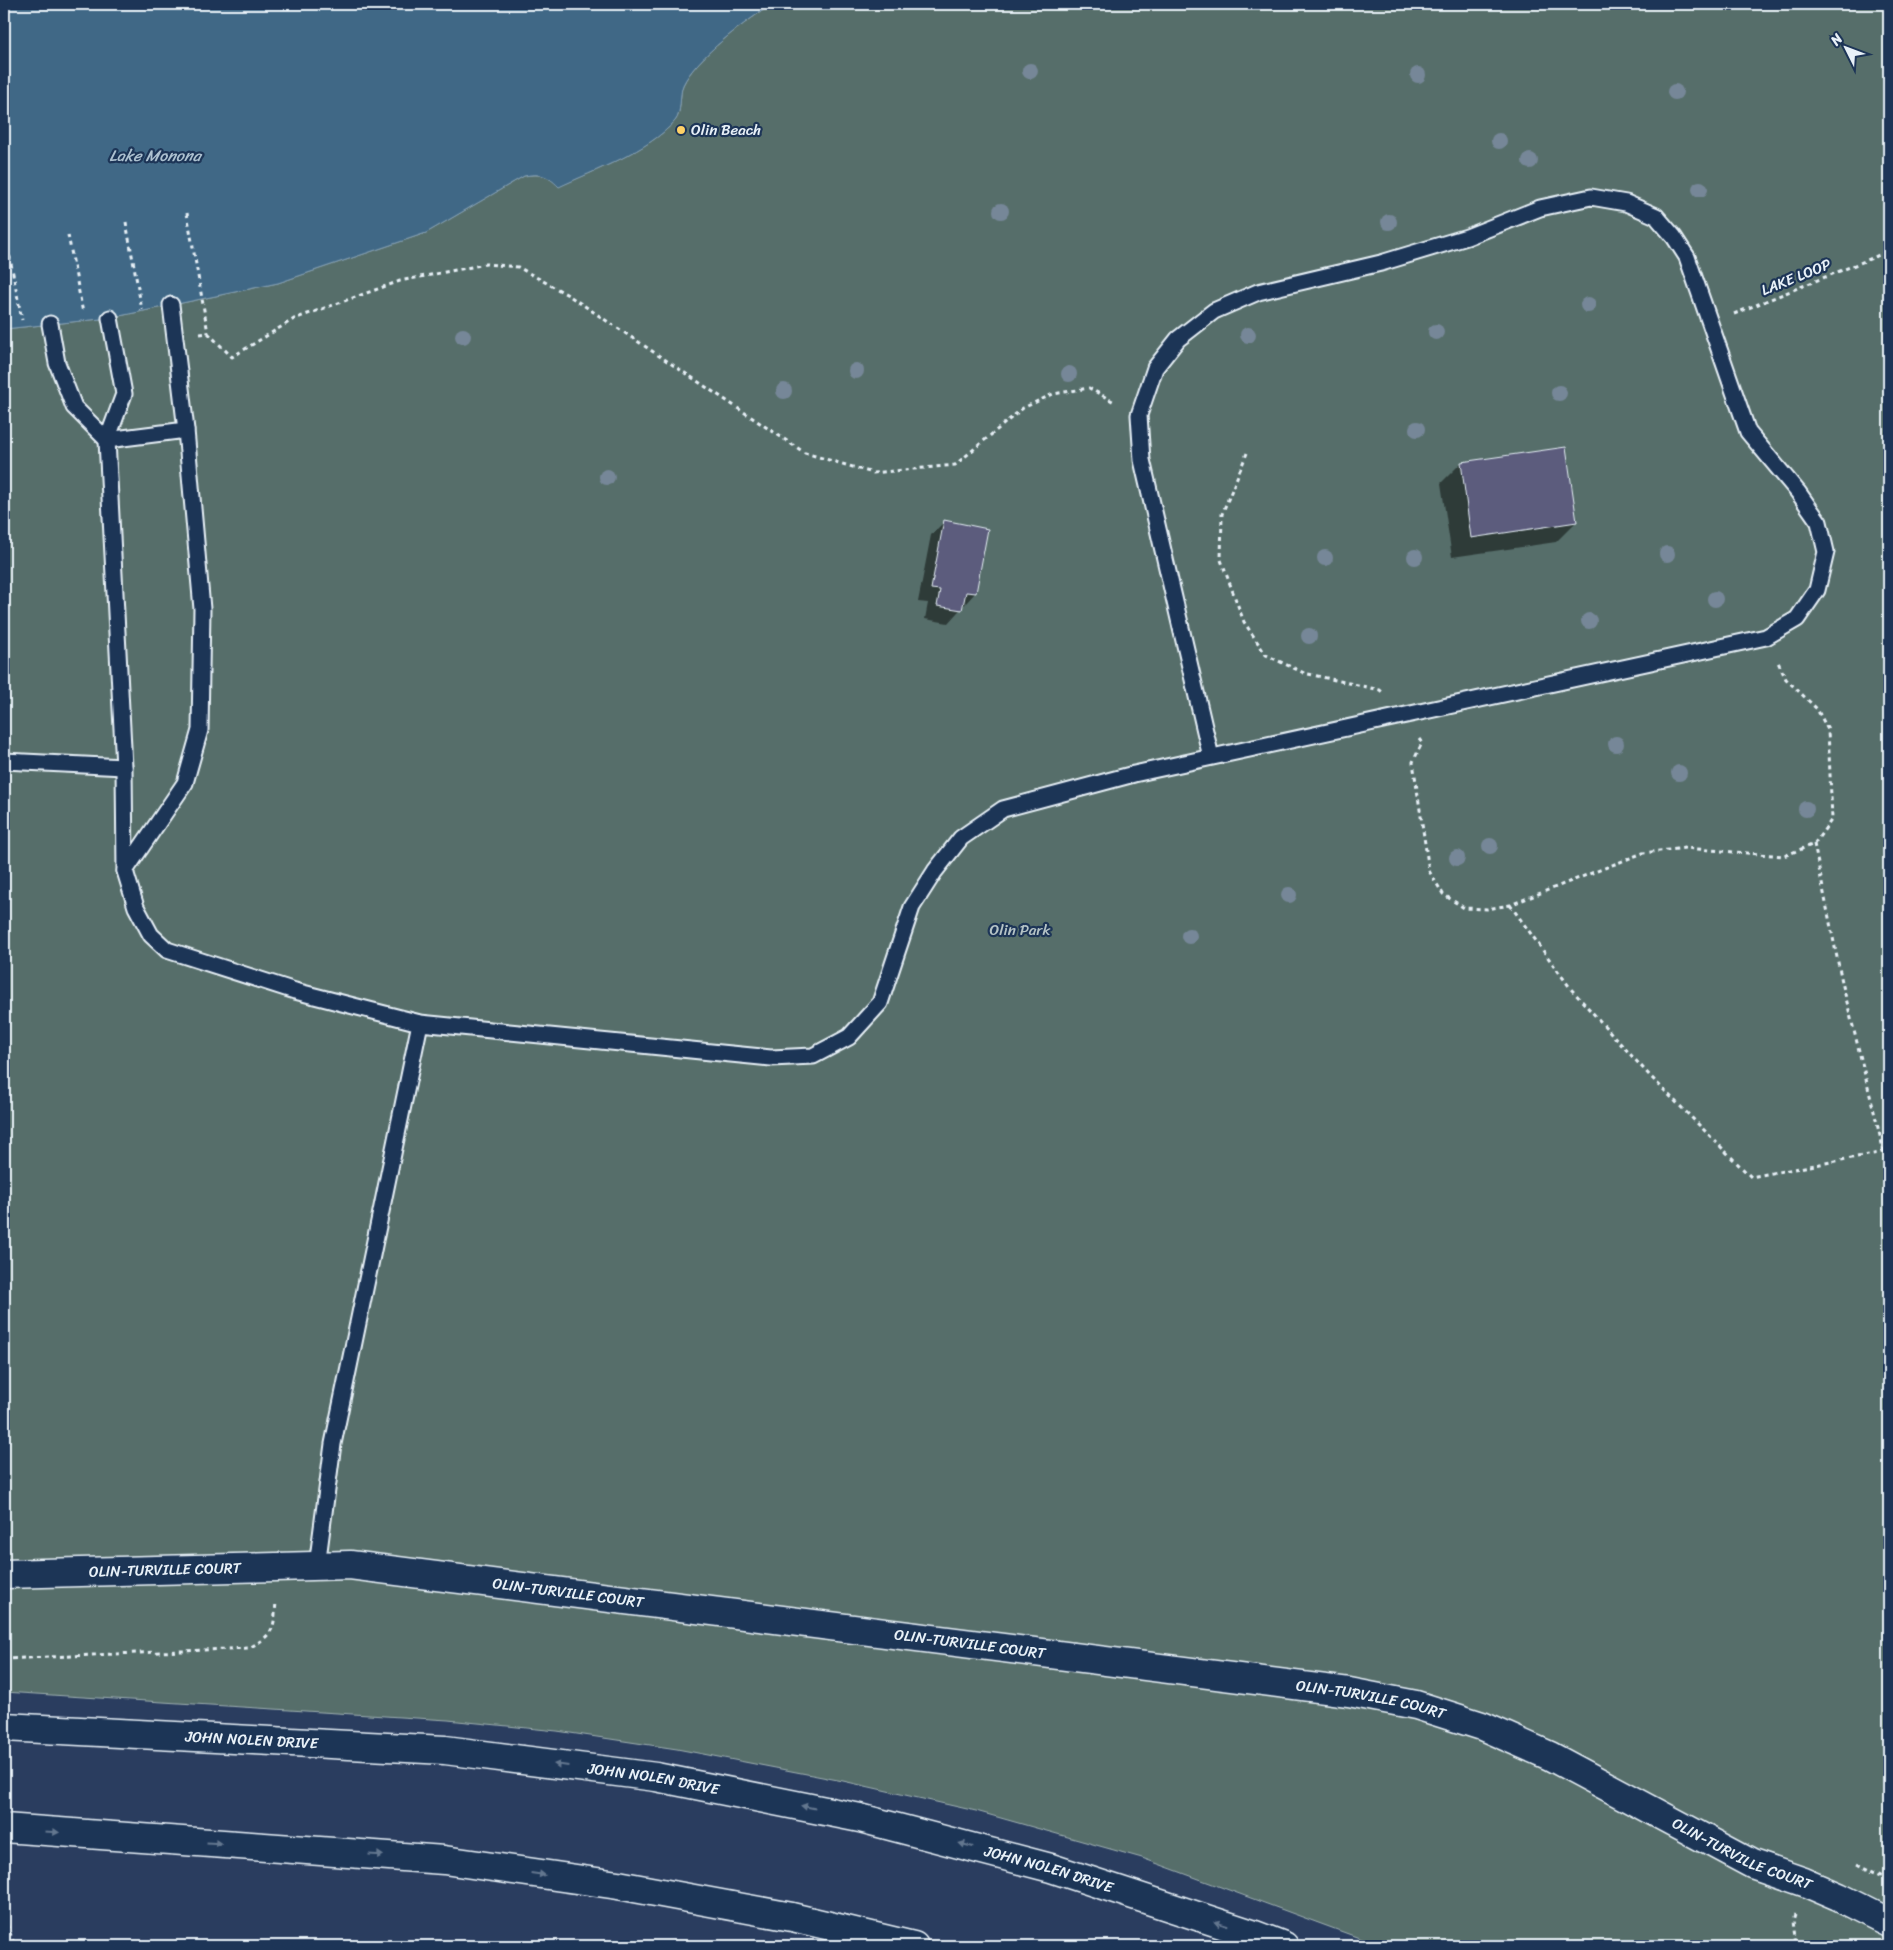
<svg xmlns="http://www.w3.org/2000/svg" width="1893" height="1950" font-family="Sriracha,sans-serif">
<style>
.green{fill:#566e6a;stroke:#9fb0b1}
.water{fill:#3f6886;stroke:#839fb4}
.shadow{fill:#0007}
.building{fill:#5c5c7d;stroke:#e8f1f8}
.lines{fill:none;stroke-linecap:round;stroke-linejoin:round}
.lane-casing{stroke:#e8f1f8;stroke-width:19}
.street-casing{stroke:#e8f1f8;stroke-width:31}
.primary-casing{stroke:#e8f1f8;stroke-width:31}
.path{stroke:#e8f1f8;stroke-width:3;stroke-dasharray:4 4;stroke-linecap:butt}
.lane{stroke:#1d3557;stroke-width:15}
.street{stroke:#1d3557;stroke-width:28}
.primary{stroke:#1d3557;stroke-width:28}
.tree{fill:#768798}
.oneway{fill:#64778f}
.poi-dot{fill:#ffd166;stroke:#1d3557;stroke-width:2}
.labels{text-anchor:middle;dominant-baseline:central;stroke-width:4.5;stroke-linejoin:round;paint-order:stroke}
.poi-label{font-size:15px;fill:#e8f1f8;stroke:#1d3557;text-anchor:start}
.street-label{font-size:15px;fill:#e8f1f8;stroke:#1d3557}
.park-label{font-size:15px;fill:#b5c3c6;stroke:#1d3557}
.water-label{font-size:16px;font-style:italic;fill:#adc1d0;stroke:#1d3557}
</style>
<rect width="100%" height="100%" fill="#2a3d5f"/>
<filter id="ink" filterUnits="userSpaceOnUse"><feTurbulence type="fractalNoise" baseFrequency=".02" numOctaves="2"/><feDisplacementMap in="SourceGraphic" scale="10" xChannelSelector="R" yChannelSelector="G"/><feConvolveMatrix kernelMatrix="1 2 1 2 8 2 1 2 1" color-interpolation-filters="sRGB"/></filter>
<g filter="url(#ink)">
<path class="green" d="M773,4H1889V1946H1381L1142,1858L976,1811L843,1781L677,1749L557,1731L448,1720L4,1692V329L110,318L278,283L426,233L524,176C541,173 547,176 560,186C594,171 650,150 675,121C682,113 679,95 683,85C696,57 747,20 773,4Z"/>
<path class="water" d="M4,4H773C747,20 696,57 683,85C679,95 682,113 675,121C649,151 595,170 559,187C547,175 541,173 524,176L426,233L278,283L110,318L4,329Z"/>
<g class="shadow">
<polygon points="1461,463 1576,522 1556,542 1452,557 1441,483"/>
<polygon points="944,522 975,593 948,623 925,619 928,603 918,602 931,535"/>
</g>
<g class="building">
<polygon points="1566,447 1577,522 1471,538 1461,462"/>
<polygon points="944,520 988,529 976,593 966,592 962,610 937,606 940,590 931,589"/>
</g>
<g class="lines">
<g class="lane-casing">
<g id="lane">
<polyline points="171,305 186,430"/>
<polyline points="110,318 124,394 107,440 124,767 125,871 136,907 151,935 167,950 295,991 420,1023"/>
<polyline points="50,324 57,363 74,407 107,440"/>
<polyline points="107,440 186,430 202,609 200,730 185,783 125,871"/>
<polyline points="4,761 124,767"/>
<polyline points="317,1566 333,1444 420,1023 771,1058 813,1056 849,1037 880,1003 912,907 935,871 961,838 1003,809 1134,774 1766,637 1797,619 1817,590 1826,552 1819,522 1798,492 1748,432 1687,257 1674,237 1656,216 1626,203 1591,197 1540,208 1467,237 1381,263 1258,292 1214,311 1178,339 1155,368 1139,415 1142,460 1211,757"/>
</g>
</g>
<g class="street-casing">
<g id="street">
<path id="s1" d="M4,1574L350,1565L1349,1692L1416,1705L1482,1726L1550,1756L1752,1864L1804,1882L1839,1897L1889,1922"/>
</g>
</g>
<g class="primary-casing">
<g id="primary">
<path id="s2" d="M4,1727L445,1750L656,1777L860,1818L1051,1868L1255,1935L1284,1946"/>
<polyline points="4,1828 444,1860 618,1885 792,1917 914,1946"/>
</g>
</g>
<g class="path">
<polyline points="187,213 208,333"/>
<polyline points="126,222 142,310"/>
<polyline points="68,235 83,313"/>
<polyline points="8,248 22,320"/>
<polyline points="1734,314 1889,251"/>
<polyline points="200,334 208,333 232,357 294,319 400,281 486,264 518,267 568,295 805,453 873,473 955,465 1023,408 1053,394 1089,388 1116,403"/>
<polyline points="1247,453 1222,514 1221,560 1244,622 1266,655 1304,673 1380,690 1383,693"/>
<polyline points="1419,739 1422,743 1413,762 1429,871 1443,894 1464,908 1487,909 1510,905 1643,853 1685,848 1784,856 1814,844 1832,819 1828,730 1817,709 1786,679 1777,660"/>
<polyline points="1814,844 1842,982 1884,1152 1889,1167"/>
<polyline points="1510,905 1571,989 1650,1076 1751,1177 1884,1152"/>
<path d="M4,1659L249,1648C275,1634 274,1628 276,1601"/>
<polyline points="1857,1863 1889,1879"/>
<polyline points="1796,1915 1794,1921 1797,1946"/>
<polyline points="4,1917 15,1946"/>
</g>
<use href="#lane" class="lane"/>
<use href="#street" class="street"/>
<use href="#primary" class="primary"/>
</g>
<g class="tree">
<circle cx="1030" cy="71" r="8"/>
<circle cx="1418" cy="75" r="8"/>
<circle cx="1675" cy="92" r="8"/>
<circle cx="1499" cy="141" r="8"/>
<circle cx="1530" cy="161" r="8"/>
<circle cx="1700" cy="189" r="8"/>
<circle cx="1001" cy="211" r="8"/>
<circle cx="1389" cy="222" r="8"/>
<circle cx="1588" cy="305" r="8"/>
<circle cx="1436" cy="332" r="8"/>
<circle cx="1248" cy="335" r="8"/>
<circle cx="463" cy="336" r="8"/>
<circle cx="856" cy="371" r="8"/>
<circle cx="1069" cy="374" r="8"/>
<circle cx="784" cy="391" r="8"/>
<circle cx="1559" cy="393" r="8"/>
<circle cx="1417" cy="429" r="8"/>
<circle cx="607" cy="477" r="8"/>
<circle cx="1667" cy="554" r="8"/>
<circle cx="1415" cy="557" r="8"/>
<circle cx="1325" cy="558" r="8"/>
<circle cx="1715" cy="599" r="8"/>
<circle cx="1589" cy="621" r="8"/>
<circle cx="1309" cy="636" r="8"/>
<circle cx="1616" cy="744" r="8"/>
<circle cx="1679" cy="773" r="8"/>
<circle cx="1806" cy="809" r="8"/>
<circle cx="1490" cy="846" r="8"/>
<circle cx="1457" cy="858" r="8"/>
<circle cx="1289" cy="895" r="8"/>
<circle cx="1189" cy="936" r="8"/>
</g>
<defs><path id="oneway-solid" d="M-6-.8H1V-3.2L6.5 0L1 3.2V.8H-6Z" transform="scale(1.25)"/></defs>
<g class="oneway">
<use href="#oneway-solid" transform="translate(561 1765) rotate(-173)"/>
<use href="#oneway-solid" transform="translate(808 1807) rotate(-169)"/>
<use href="#oneway-solid" transform="translate(52 1832) rotate(4)"/>
<use href="#oneway-solid" transform="translate(214 1843) rotate(4)"/>
<use href="#oneway-solid" transform="translate(966 1845) rotate(-165)"/>
<use href="#oneway-solid" transform="translate(376 1855) rotate(4)"/>
<use href="#oneway-solid" transform="translate(538 1874) rotate(8)"/>
<use href="#oneway-solid" transform="translate(1221 1924) rotate(-162)"/>
</g>
</g>
<circle class="poi-dot" cx="681" cy="130" r="5"/>
<g class="labels">
<g class="poi-label">
<text x="691" y="130">Olin Beach</text>
</g>
<g class="street-label">
<text transform="translate(1796 277) rotate(-22)">LAKE LOOP</text>
<text stroke="none"><textPath href="#s1" startOffset="161">OLIN-TURVILLE COURT</textPath></text>
<text stroke="none"><textPath href="#s1" startOffset="566">OLIN-TURVILLE COURT</textPath></text>
<text stroke="none"><textPath href="#s1" startOffset="971">OLIN-TURVILLE COURT</textPath></text>
<text stroke="none"><textPath href="#s1" startOffset="1376">OLIN-TURVILLE COURT</textPath></text>
<text stroke="none"><textPath href="#s2" startOffset="248">JOHN NOLEN DRIVE</textPath></text>
<text stroke="none"><textPath href="#s2" startOffset="652">JOHN NOLEN DRIVE</textPath></text>
<text stroke="none"><textPath href="#s1" startOffset="1781">OLIN-TURVILLE COURT</textPath></text>
<text stroke="none"><textPath href="#s2" startOffset="1058">JOHN NOLEN DRIVE</textPath></text>
</g>
<g class="park-label">
<text x="1020" y="930">Olin Park</text>
</g>
<g class="water-label">
<text x="155" y="155">Lake Monona</text>
</g>
</g>
<rect width="1893" height="1950" fill="none" stroke="#1d3557" stroke-width="20"/>
<rect x="10" y="10" width="1873" height="1930" fill="none" stroke="#e8f1f8" stroke-width="2" filter="url(#ink)"/>
<g transform="translate(1846 48) rotate(312)" stroke="#1d3557" stroke-width="4" paint-order="stroke">
<path d="M0-4L9 19L0 12L-9 19Z" fill="#e8f1f8"/>
<text y="-8" font-size="14" font-weight="bold" text-anchor="middle" fill="#e8f1f8">N</text>
</g>
</svg>
